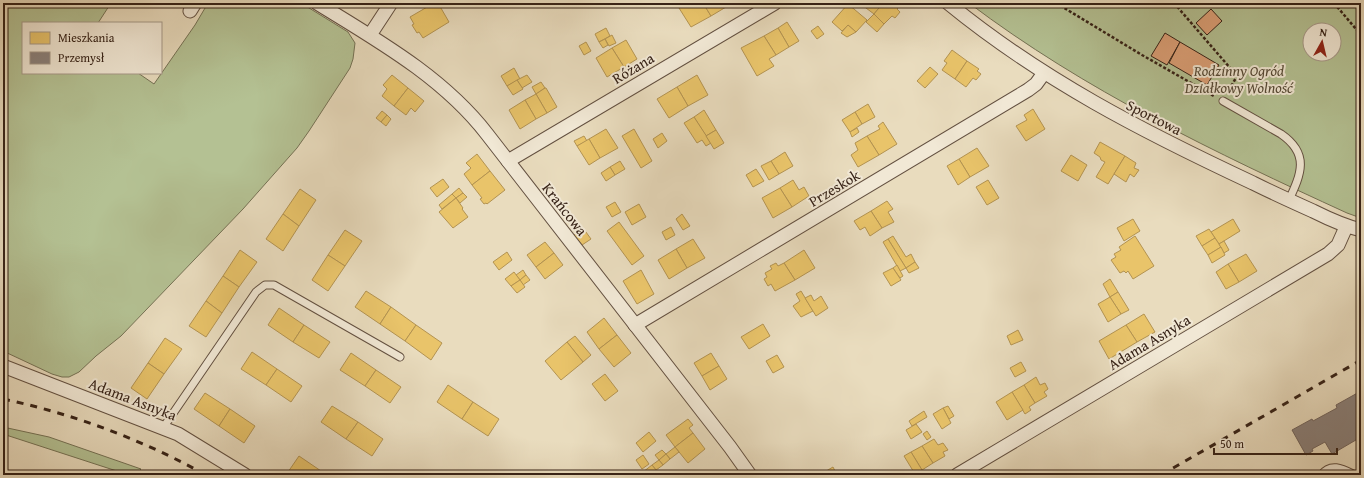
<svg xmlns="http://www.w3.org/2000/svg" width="1364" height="478" font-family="'Gentium Book Plus',serif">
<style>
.green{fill:#b4c193;stroke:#757255;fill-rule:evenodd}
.homes{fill:#e9c46a;stroke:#b39351}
.industry{fill:#8a817c;stroke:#71645e}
.building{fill:#dca077;stroke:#362217}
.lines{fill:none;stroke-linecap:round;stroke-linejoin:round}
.lane-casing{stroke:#635041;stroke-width:9}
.street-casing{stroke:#635041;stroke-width:15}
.path{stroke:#362217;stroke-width:2.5;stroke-dasharray:3 2;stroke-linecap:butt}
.lane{stroke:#f1e8d5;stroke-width:7}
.street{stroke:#f1e8d5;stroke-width:13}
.rail{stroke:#362217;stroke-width:3;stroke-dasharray:7 7;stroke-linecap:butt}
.labels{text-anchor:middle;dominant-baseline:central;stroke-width:4;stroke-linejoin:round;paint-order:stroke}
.street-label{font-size:15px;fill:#362217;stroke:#f1e8d5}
.park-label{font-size:15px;font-style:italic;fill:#564a36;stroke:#f1e8d5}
</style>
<rect width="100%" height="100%" fill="#e9dcbe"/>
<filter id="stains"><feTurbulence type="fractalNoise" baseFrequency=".005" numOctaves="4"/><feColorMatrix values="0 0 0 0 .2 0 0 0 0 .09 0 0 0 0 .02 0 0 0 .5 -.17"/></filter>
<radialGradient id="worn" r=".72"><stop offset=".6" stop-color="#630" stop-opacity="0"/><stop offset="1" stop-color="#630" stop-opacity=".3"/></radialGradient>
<g class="green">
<polygon points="3,3 111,3 98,23 23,23 23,73 138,73 154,84 195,25 208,3 301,3 348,32 355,43 353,59 350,68 309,131 297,148 243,209 121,336 96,356 79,372 69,377 62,377 52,374 3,351"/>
<path d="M969,3H1361V218L1347,213C1216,153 1084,90 969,3ZM1310,30H1334V54H1310Z"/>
<polygon points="3,427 49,437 141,469 135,475 129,475 3,434"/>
</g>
<g class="homes">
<polygon points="434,3 438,3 449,22 423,38 419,32 417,33 412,25 414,24 410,17"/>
<polygon points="689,3 703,3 711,16 691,27 679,8"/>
<polygon points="703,3 730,3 731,4 711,16"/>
<polygon points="863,3 883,3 874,14 862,5"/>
<polygon points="883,3 895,3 899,7 897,9 900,12 895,18 892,16 884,24 874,14"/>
<polygon points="848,4 867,20 856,32 848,25 842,31 832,22"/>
<polygon points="874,14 884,24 877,32 866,22"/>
<polygon points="787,22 799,41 789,47 778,28"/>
<polygon points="848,25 856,32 847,37 841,33"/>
<polygon points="818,26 824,34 817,39 811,31"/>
<polygon points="606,28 610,36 599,42 595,34"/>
<polygon points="778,28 789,47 776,55 764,36"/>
<polygon points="612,35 616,43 609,46 605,39"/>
<polygon points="764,36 776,55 769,59 774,66 757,76 741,48"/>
<polygon points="605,39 608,45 603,48 599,42"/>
<polygon points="626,40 637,59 624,67 612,48"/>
<polygon points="586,42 591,51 584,55 579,46"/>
<polygon points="612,48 624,67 607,77 596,58"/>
<polygon points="952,50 967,61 955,79 942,70 947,63 944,61"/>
<polygon points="967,61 979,69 977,71 981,74 976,80 973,78 966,87 955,79"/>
<polygon points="930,67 938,74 925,88 917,81"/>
<polygon points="514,68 520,79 507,86 501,76"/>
<polygon points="392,75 408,88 394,106 382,96 387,89 383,85"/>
<polygon points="527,75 532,82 522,88 517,80"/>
<polygon points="697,75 708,95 688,106 677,87"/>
<polygon points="517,80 523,89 513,95 507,86"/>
<polygon points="541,82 545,88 536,94 532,87"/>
<polygon points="677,87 688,106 669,118 657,99"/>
<polygon points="408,88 424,101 415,112 411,108 406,115 394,106"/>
<polygon points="545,88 546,88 557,107 547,113 536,94"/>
<polygon points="536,94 547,113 536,119 525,100"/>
<polygon points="525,100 536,119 520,129 509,110"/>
<polygon points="868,104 875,117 862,124 855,112"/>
<polygon points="1033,109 1045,129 1026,141 1016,126 1027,120 1024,115"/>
<polygon points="704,110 716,130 706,136 694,117"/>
<polygon points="382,111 387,115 381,122 376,118"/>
<polygon points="855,112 862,124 850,132 842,120"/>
<polygon points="387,115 391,119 386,126 381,122"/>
<polygon points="694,117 711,143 706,146 702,140 697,143 684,123"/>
<polygon points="883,122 897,144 879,155 867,136 880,129 878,126"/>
<polygon points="857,128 859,132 852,137 850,132"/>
<polygon points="606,129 618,148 600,158 589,139"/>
<polygon points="634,129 652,161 641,168 622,136"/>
<polygon points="716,130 724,143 714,149 706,136"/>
<polygon points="662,133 667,141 658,148 653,139"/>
<polygon points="584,136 587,141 577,146 574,141"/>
<polygon points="867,136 879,155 858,167 851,155 858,150 855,143"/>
<polygon points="589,139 600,158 589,165 577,146"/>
<polygon points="1100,142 1125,156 1108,184 1096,177 1105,162 1101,160 1100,157 1094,153"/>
<polygon points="977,148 989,166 970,177 959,159"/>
<polygon points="785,152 793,166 779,174 771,161"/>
<polygon points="477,154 490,171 472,185 464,174 471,168 466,163"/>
<polygon points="1071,155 1087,165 1078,181 1061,171"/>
<polygon points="1125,156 1136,163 1134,168 1139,170 1134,177 1130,174 1126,182 1114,174"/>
<polygon points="959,159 970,177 958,185 947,166"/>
<polygon points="620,161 625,169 615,175 610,167"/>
<polygon points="771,161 779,174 769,180 761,166"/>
<polygon points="610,167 615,175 606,181 601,173"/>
<polygon points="756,169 764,181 753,187 746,175"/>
<polygon points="490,171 505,190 487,204 486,203 484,204 480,199 482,198 472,185"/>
<polygon points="443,179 449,187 437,197 430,188"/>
<polygon points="793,180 799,190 804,187 809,196 792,207 780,188"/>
<polygon points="988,180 999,198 987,205 976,187"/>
<polygon points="459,188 463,193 456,198 452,194"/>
<polygon points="780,188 792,207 773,218 762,198"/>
<polygon points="300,189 316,200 299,226 283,214"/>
<polygon points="463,193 467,197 460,203 456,198"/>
<polygon points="452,194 456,198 442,209 439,205"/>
<polygon points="456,198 463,208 462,209 468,217 453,228 439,212"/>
<polygon points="887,201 893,209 888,212 894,222 882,228 871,211"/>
<polygon points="615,202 621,212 612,217 606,207"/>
<polygon points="639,204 646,217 632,225 625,212"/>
<polygon points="871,211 882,228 870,236 865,227 860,230 854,221"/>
<polygon points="283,214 299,226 283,251 266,239"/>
<polygon points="682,214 690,226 683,230 676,219"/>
<polygon points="1133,219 1140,231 1124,241 1117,228"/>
<polygon points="1233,219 1240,231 1219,244 1211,232"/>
<polygon points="619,222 644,256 632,265 607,231"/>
<polygon points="671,227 675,235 666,240 662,232"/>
<polygon points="583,228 591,239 582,245 574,235"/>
<polygon points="1209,229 1215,238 1202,246 1196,236"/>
<polygon points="345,230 362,241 345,266 328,255"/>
<polygon points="893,236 906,257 911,254 915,262 906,268 888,239"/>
<polygon points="1135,236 1154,266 1133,279 1128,271 1126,273 1124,271 1120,273 1111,260 1116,257 1114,254 1121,250 1119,247"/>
<polygon points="1215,238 1221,247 1208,255 1202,246"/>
<polygon points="693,239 705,258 687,268 676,249"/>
<polygon points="888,239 906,268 900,271 883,242"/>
<polygon points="1224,241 1229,250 1224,253 1219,244"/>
<polygon points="545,242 554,253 536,267 527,255"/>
<polygon points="1221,247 1225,255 1212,263 1208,255"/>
<polygon points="676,249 687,268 669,279 658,260"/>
<polygon points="240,250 257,262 239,287 223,276"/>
<polygon points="804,250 815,268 795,280 784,263"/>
<polygon points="507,252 512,260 499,270 493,262"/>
<polygon points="554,253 563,265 545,279 536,267"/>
<polygon points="1246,254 1257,271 1239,282 1228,264"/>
<polygon points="328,255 345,266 328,291 312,280"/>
<polygon points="915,262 919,268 909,273 906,268"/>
<polygon points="776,263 778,266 784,263 795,280 775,291 771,284 768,286 764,279 767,277 765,273 772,269 770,266"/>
<polygon points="1228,264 1239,282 1226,289 1216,272"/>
<polygon points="897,265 903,276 900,278 893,268"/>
<polygon points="893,268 901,280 891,286 883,273"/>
<polygon points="523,270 526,275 520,280 516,275"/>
<polygon points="641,270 654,294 637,304 623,281"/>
<polygon points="514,272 520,280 511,286 505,279"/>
<polygon points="526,275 530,280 523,285 520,280"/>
<polygon points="223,276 239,287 222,313 206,301"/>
<polygon points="1110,279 1118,292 1110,297 1103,284"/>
<polygon points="520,280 525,287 517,293 511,286"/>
<polygon points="366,291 391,307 380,324 355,307"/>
<polygon points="801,291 813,311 801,317 793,306 800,301 796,294"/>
<polygon points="1118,292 1129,310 1121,314 1110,297"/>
<polygon points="811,295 814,301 821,296 828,308 816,316 805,298"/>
<polygon points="1110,297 1121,314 1108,322 1098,304"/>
<polygon points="206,301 222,313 206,337 189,326"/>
<polygon points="391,307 416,325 405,341 380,324"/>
<polygon points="279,308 304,325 293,342 268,325"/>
<polygon points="1144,314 1155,332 1137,342 1126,325"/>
<polygon points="604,318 617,335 599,349 587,332"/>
<polygon points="763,324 770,336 749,349 741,337"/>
<polygon points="304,325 330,342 319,358 293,342"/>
<polygon points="416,325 442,343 431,360 405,341"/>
<polygon points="1126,325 1137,342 1109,359 1099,341"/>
<polygon points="1018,330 1023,340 1011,345 1007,336"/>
<polygon points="617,335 631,353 614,367 599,349"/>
<polygon points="575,336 591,355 583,362 567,342"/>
<polygon points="165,338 182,349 164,374 148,363"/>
<polygon points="567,342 583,362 561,380 545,361"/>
<polygon points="252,352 277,369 266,385 241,369"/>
<polygon points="351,353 376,370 365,386 340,370"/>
<polygon points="711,353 719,366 702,376 694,363"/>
<polygon points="777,355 784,367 773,373 766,361"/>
<polygon points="1021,362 1026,371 1015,377 1010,368"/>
<polygon points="148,363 164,374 147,399 131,388"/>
<polygon points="719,366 727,379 710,390 702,376"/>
<polygon points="277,369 302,386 291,402 266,385"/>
<polygon points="376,370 401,387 390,403 365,386"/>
<polygon points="605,374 618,391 605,401 592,384"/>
<polygon points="1036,377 1040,385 1045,383 1048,389 1044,392 1047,396 1035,403 1024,385"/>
<polygon points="448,385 473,402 462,419 437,402"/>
<polygon points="1024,385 1035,403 1029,407 1031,410 1025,414 1012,392"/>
<polygon points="1012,392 1023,410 1007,420 996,402"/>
<polygon points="205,393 230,409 219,426 194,409"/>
<polygon points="473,402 499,419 488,436 462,419"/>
<polygon points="332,406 358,422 346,439 321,422"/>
<polygon points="948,406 954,416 949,419 943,408"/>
<polygon points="943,408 951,423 942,429 933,414"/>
<polygon points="230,409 255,426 244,443 219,426"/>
<polygon points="924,411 927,417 912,426 909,421"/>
<polygon points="688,419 693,425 689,428 693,433 675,447 666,435"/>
<polygon points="358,422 383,439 372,456 346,439"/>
<polygon points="916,424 922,432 911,439 906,430"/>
<polygon points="927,431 931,437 927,440 923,434"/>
<polygon points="649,432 656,441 643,452 636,443"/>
<polygon points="693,433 705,449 688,463 675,447"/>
<polygon points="934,439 938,445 943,443 948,450 943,452 945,456 933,463 922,446"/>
<polygon points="922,446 933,463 922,470 911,452"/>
<polygon points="675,447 679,452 670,459 666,454"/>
<polygon points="662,450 666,454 659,460 655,455"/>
<polygon points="911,452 922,470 915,474 904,456"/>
<polygon points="666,454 670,459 663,465 659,460"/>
<polygon points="643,455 649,464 642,469 636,460"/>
<polygon points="299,456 324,473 322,475 291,475 288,472"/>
<polygon points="659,460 663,465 656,470 652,465"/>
<polygon points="652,465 656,470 649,475 645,475 643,472"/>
<polygon points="833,467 837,475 821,475 821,474"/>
</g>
<polygon class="industry" points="1361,391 1361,437 1332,454 1325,442 1312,449 1313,451 1306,455 1292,430 1312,419 1313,421 1337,408 1336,405"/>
<g class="building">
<polygon points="1211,9 1222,21 1207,35 1196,23"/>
<polygon points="1165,33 1180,42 1167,65 1151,56"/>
<polygon points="1180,42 1219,65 1207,85 1169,63"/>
</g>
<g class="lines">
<g class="lane-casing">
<g id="lane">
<path d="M1223,101L1281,134C1310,154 1301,174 1289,200"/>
<polyline points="163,428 256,292 265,285 274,285 400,357"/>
<path d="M1321,475C1331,462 1343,469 1355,475"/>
</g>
</g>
<g class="street-casing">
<g id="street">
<path d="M317,3C377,40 443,77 487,134L730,447L750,475"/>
<path d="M948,3C1042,80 1144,132 1253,183C1273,193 1293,202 1313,211C1329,219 1344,226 1361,230"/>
<polyline points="190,11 195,3"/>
<polyline points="370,35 391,3"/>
<polyline points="508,161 775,3"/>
<polyline points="635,325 1028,90 1036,84 1044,73"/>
<polyline points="3,366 178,434 245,475"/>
<polyline points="957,475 1328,254 1338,245 1346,227"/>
</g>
</g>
<g class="path">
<polyline points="1056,3 1142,55 1214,96"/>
<polyline points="1174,3 1237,76 1228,92"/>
<polyline points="1334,3 1361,35"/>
</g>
<use href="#lane" class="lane"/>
<use href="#street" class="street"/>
<g class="rail">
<path d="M3,399C74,414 143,440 206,475"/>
<polyline points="1161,475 1361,360"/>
</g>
</g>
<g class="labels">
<g class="street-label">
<text transform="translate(633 68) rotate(-31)">Różana</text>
<text transform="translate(1154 117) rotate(27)">Sportowa</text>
<text transform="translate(834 188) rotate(-31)">Przeskok</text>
<text transform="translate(565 209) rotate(52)">Krańcowa</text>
<text transform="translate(1149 342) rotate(-31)">Adama Asnyka</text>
<text transform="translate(133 399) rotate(21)">Adama Asnyka</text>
</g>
<g class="park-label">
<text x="1239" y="70">Rodzinny Ogród<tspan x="1239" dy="17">Działkowy Wolność</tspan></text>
</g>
</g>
<rect width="1364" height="478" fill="none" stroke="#e9dcbe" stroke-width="16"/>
<rect x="4" y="4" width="1356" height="470" fill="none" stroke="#362217" stroke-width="2"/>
<rect x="8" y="8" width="1348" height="462" fill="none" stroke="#362217"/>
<rect x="22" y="22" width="140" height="52" fill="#f1e8d5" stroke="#a69989"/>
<rect x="30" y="32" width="20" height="12" fill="#e9c46a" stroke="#a69989"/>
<text x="58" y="42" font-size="12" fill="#362217">Mieszkania</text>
<rect x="30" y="52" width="20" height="12" fill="#8a817c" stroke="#a69989"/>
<text x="58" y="62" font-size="12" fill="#362217">Przemysł</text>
<g transform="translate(1322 42) rotate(8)"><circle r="19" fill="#f1e8d5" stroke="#a69989"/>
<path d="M0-3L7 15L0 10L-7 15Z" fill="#8f2418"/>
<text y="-6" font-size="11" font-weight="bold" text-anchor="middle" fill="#362217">N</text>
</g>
<path d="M1214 448v6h123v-6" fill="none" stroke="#362217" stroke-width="2"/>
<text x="1220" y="448" font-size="12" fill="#362217" stroke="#f1e8d5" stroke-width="3" paint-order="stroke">50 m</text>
<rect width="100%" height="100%" filter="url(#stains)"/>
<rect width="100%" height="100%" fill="url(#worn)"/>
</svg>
